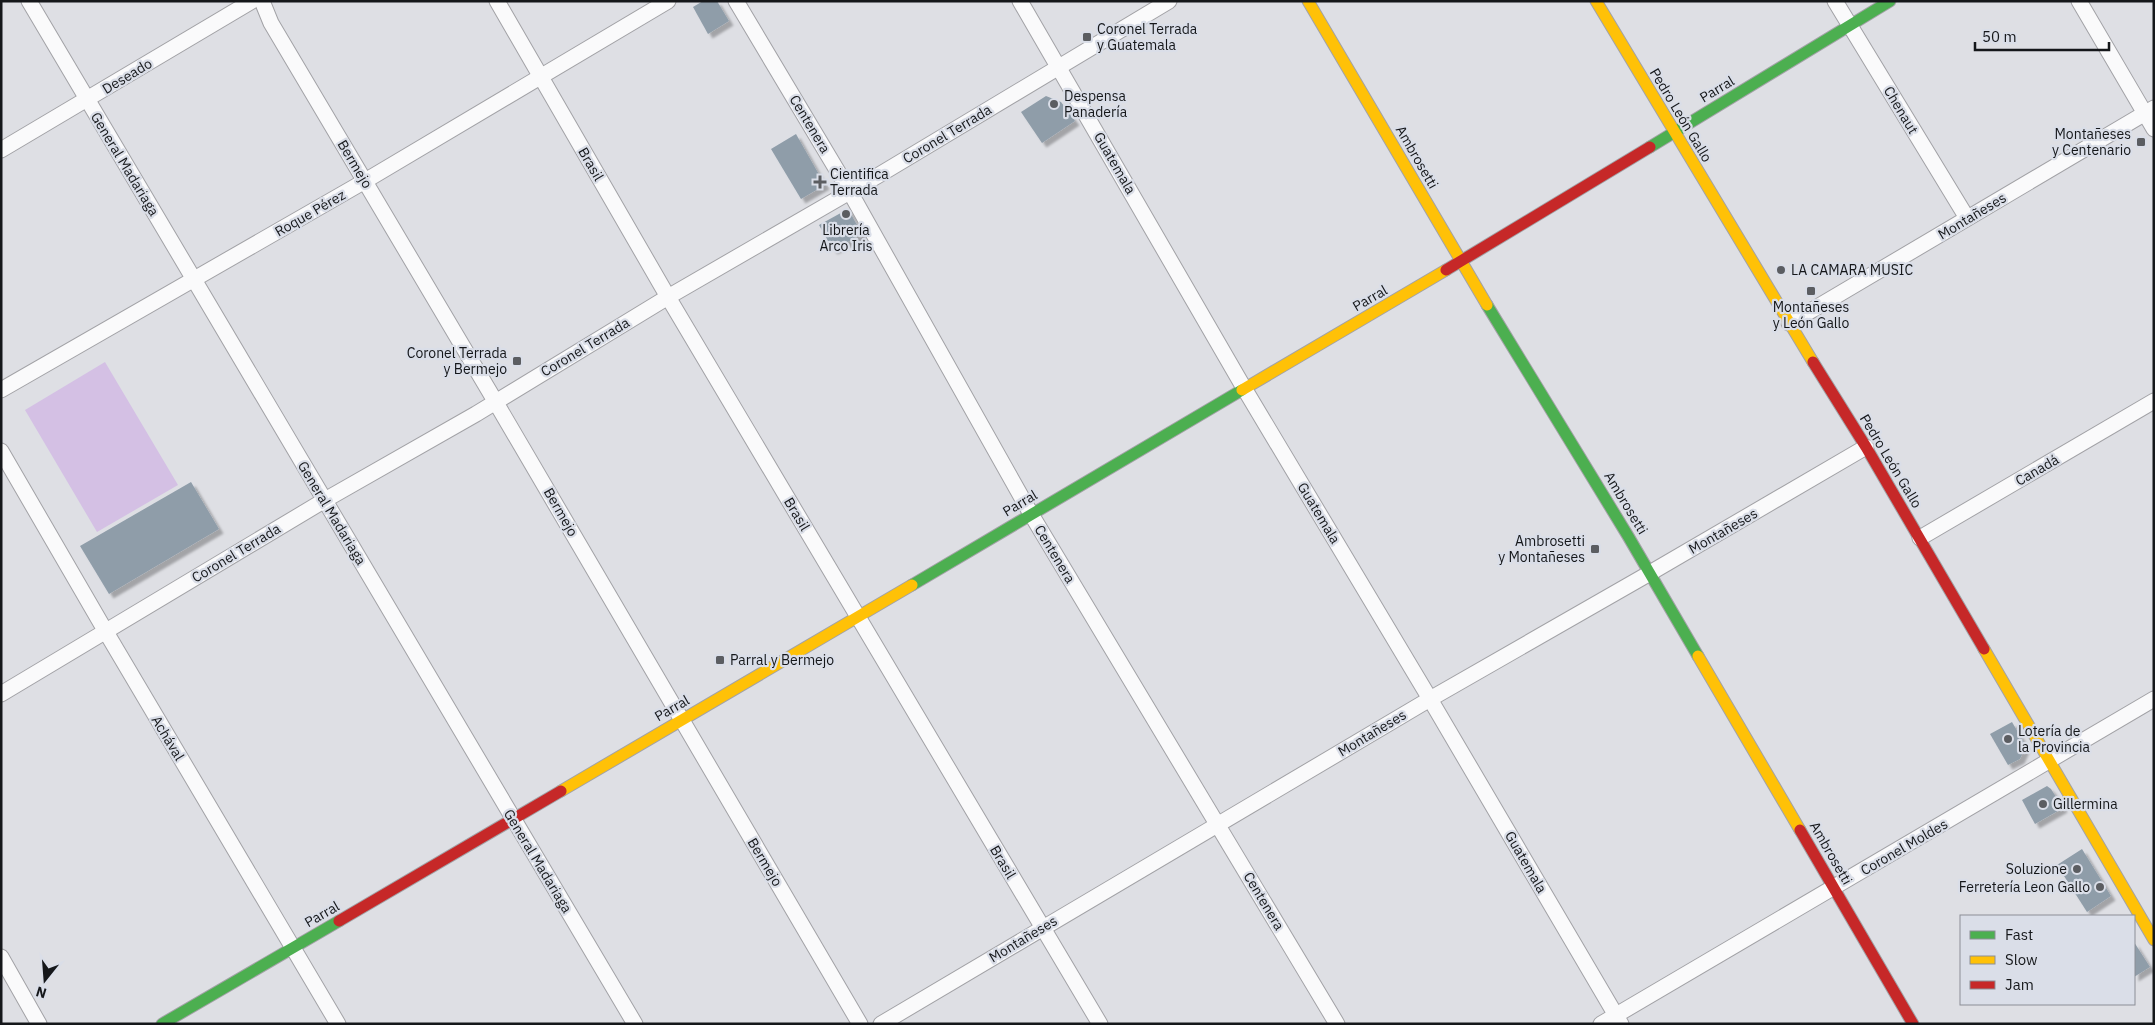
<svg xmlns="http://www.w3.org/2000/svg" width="2155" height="1025" font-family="'IBM Plex Sans',sans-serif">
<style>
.green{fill:#d4c0e4}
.building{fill:#8f9da9;filter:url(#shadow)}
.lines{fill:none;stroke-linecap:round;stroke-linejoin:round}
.street-casing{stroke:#a2a2a6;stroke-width:17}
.fast-casing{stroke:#a2a2a6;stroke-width:13}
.slow-casing{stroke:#a2a2a6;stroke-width:13}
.jam-casing{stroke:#a2a2a6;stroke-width:13}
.street{stroke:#fafafb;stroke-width:15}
.fast{stroke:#4caf50;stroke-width:11}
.slow{stroke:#ffc107;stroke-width:11}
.jam{stroke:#c62828;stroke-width:11}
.poi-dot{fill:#5b5d61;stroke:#dadee8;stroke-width:2}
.labels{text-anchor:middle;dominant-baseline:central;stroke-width:4.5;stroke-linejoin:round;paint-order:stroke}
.poi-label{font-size:14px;fill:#15171a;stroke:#dadee8;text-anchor:start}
.street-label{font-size:14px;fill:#15171a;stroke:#dadee8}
</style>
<defs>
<filter id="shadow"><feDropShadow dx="4.5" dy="4.5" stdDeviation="1" flood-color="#0004"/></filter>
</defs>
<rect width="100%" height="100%" fill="#dedfe4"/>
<polygon class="green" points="105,362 178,485 97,532 25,410"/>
<g class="building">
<polygon points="703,1 717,1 729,21 708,34 693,7"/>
<polygon points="1046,96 1061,102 1075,121 1042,143 1021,112"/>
<polygon points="796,134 825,185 801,199 771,149"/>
<polygon points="848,209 862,234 833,250 819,225"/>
<polygon points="191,482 219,529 109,594 80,546"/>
<polygon points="2012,722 2026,746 2020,759 2008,765 1990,734"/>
<polygon points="2047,786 2051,789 2063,808 2035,824 2022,800"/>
<polygon points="2082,849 2111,896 2087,912 2057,865"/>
<polygon points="2134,942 2150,967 2134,977"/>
</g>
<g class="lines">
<g class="street-casing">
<g id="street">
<polyline points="29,1 635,1024"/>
<path d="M262,1L271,23C470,355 664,691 860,1024"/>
<polyline points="497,1 668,297 1100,1024"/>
<polyline points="736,1 850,192 1031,514 1337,1024"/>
<polyline points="1020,1 1244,388 1430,699 1621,1024"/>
<polyline points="1835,1 1967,218"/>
<polyline points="2079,1 2154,129"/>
<polyline points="1,150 252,1"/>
<polyline points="1789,323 1814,309 2154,108"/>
<polyline points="1,390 365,181 668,1"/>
<polyline points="1,451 106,632 338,1024"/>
<polyline points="1920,538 2154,401"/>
<polyline points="1,694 325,500 476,414 668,297 879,175 1169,1"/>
<polyline points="1,957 39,1024"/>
<polyline points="881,1024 1430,699 1650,573 1866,447"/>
<polyline points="1601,1024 2154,699"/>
</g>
</g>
<g class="fast-casing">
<g id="fast">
<polyline points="1650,147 1890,1"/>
<polyline points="1487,305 1628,536 1698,656"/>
<polyline points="912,585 1242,390"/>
<polyline points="162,1024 339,921"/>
</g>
</g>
<g class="slow-casing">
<g id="slow">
<polyline points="1308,1 1487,305"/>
<polyline points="1596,1 1813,362"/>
<polyline points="1242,390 1446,270"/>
<polyline points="1984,649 2154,940"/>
<polyline points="1698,656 1800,830"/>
<polyline points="561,791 912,585"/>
</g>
</g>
<g class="jam-casing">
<g id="jam">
<polyline points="1446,270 1650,147"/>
<polyline points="1813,362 1866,447 1984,649"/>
<polyline points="1800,830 1913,1024"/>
<polyline points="339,921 561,791"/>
</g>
</g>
<use href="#street" class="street"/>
<use href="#fast" class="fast"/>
<use href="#slow" class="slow"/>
<use href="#jam" class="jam"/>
</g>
<g class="poi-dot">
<rect x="1082" y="32" width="10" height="10" rx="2.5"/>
<circle cx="1054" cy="104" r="5"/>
<rect x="2136" y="137" width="10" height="10" rx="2.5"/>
<path d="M817.5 174.5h5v5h5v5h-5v5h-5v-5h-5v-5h5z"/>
<circle cx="846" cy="214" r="5"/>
<circle cx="1781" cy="270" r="5"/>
<rect x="1806" y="286" width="10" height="10" rx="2.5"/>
<rect x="512" y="356" width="10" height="10" rx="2.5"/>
<rect x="1590" y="544" width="10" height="10" rx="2.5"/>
<rect x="715" y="655" width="10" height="10" rx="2.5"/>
<circle cx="2008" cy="739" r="5"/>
<circle cx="2043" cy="804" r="5"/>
<circle cx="2077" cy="869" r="5"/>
<circle cx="2100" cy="887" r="5"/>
</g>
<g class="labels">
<g class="poi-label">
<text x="1097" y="29">Coronel Terrada<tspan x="1097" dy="16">y Guatemala</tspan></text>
<text x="1064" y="96">Despensa<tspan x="1064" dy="16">Panadería</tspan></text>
<text x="2131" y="134" text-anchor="end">Montañeses<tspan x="2131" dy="16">y Centenario</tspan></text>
<text x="830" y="174">Cientifica<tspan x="830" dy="16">Terrada</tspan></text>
<text x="846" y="230" text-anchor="middle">Librería<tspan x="846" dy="16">Arco Iris</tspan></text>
<text x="1791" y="270">LA CAMARA MUSIC</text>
<text x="1811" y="307" text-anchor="middle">Montañeses<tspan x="1811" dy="16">y León Gallo</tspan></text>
<text x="507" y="353" text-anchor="end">Coronel Terrada<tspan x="507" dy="16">y Bermejo</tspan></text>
<text x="1585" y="541" text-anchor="end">Ambrosetti<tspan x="1585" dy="16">y Montañeses</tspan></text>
<text x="730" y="660">Parral y Bermejo</text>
<text x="2018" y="731">Lotería de<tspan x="2018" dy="16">la Provincia</tspan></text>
<text x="2053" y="804">Gillermina</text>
<text x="2067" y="869" text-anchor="end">Soluzione</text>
<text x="2090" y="887" text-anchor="end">Ferretería Leon Gallo</text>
</g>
<g class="street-label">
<text transform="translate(127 76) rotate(-31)">Deseado</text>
<text transform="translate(1717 89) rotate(-31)">Parral</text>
<text transform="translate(1901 110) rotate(59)">Chenaut</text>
<text transform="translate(1681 115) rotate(59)">Pedro León Gallo</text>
<text transform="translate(810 124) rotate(59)">Centenera</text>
<text transform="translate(947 134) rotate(-31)">Coronel Terrada</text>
<text transform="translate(1417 157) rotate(60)">Ambrosetti</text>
<text transform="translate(1115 163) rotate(60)">Guatemala</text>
<text transform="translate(125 164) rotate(59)">General Madariaga</text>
<text transform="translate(355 164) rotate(59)">Bermejo</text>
<text transform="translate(591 164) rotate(60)">Brasil</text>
<text transform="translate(310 213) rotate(-30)">Roque Pérez</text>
<text transform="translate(1972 216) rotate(-31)">Montañeses</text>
<text transform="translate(1370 298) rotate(-30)">Parral</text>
<text transform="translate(585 347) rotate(-31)">Coronel Terrada</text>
<text transform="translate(1891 461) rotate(59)">Pedro León Gallo</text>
<text transform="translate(2037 470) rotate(-30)">Canadá</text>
<text transform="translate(1020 503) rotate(-31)">Parral</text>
<text transform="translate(1626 503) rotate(59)">Ambrosetti</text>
<text transform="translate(561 512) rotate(60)">Bermejo</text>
<text transform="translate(332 513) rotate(59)">General Madariaga</text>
<text transform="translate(1319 513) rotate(59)">Guatemala</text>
<text transform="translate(797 514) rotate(59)">Brasil</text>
<text transform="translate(1723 531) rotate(-30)">Montañeses</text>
<text transform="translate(236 553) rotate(-31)">Coronel Terrada</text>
<text transform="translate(1055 554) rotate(59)">Centenera</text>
<text transform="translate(672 708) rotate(-30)">Parral</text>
<text transform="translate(1372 733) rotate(-31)">Montañeses</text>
<text transform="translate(168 738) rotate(59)">Achával</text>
<text transform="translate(1904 847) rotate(-30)">Coronel Moldes</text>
<text transform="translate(1831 853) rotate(60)">Ambrosetti</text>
<text transform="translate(538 861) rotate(59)">General Madariaga</text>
<text transform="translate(765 862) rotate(59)">Bermejo</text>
<text transform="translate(1003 862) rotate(59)">Brasil</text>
<text transform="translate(1526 862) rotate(60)">Guatemala</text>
<text transform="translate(1264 901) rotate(59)">Centenera</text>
<text transform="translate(322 914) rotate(-30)">Parral</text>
<text transform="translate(1023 939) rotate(-31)">Montañeses</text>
</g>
</g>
<rect width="2155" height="1025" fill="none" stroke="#15171a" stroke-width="5"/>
<rect x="1960" y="915" width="175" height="90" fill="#dadee8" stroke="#8b8e96"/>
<rect x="1970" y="931" width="25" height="8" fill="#4caf50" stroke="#8b8e96"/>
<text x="2005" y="940" font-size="15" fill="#15171a">Fast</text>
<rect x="1970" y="956" width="25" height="8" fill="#ffc107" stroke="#8b8e96"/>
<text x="2005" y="965" font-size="15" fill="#15171a">Slow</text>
<rect x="1970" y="981" width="25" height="8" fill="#c62828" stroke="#8b8e96"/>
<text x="2005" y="990" font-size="15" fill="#15171a">Jam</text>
<g transform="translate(45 980) rotate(197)" stroke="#dadee8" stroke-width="4" paint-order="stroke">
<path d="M0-4L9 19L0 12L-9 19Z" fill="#15171a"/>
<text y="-8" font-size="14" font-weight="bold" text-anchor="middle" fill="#15171a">N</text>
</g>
<path d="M1975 42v8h134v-8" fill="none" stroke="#15171a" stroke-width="2.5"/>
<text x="1982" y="42" font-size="15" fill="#15171a" stroke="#dadee8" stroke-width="4" paint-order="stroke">50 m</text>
</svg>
